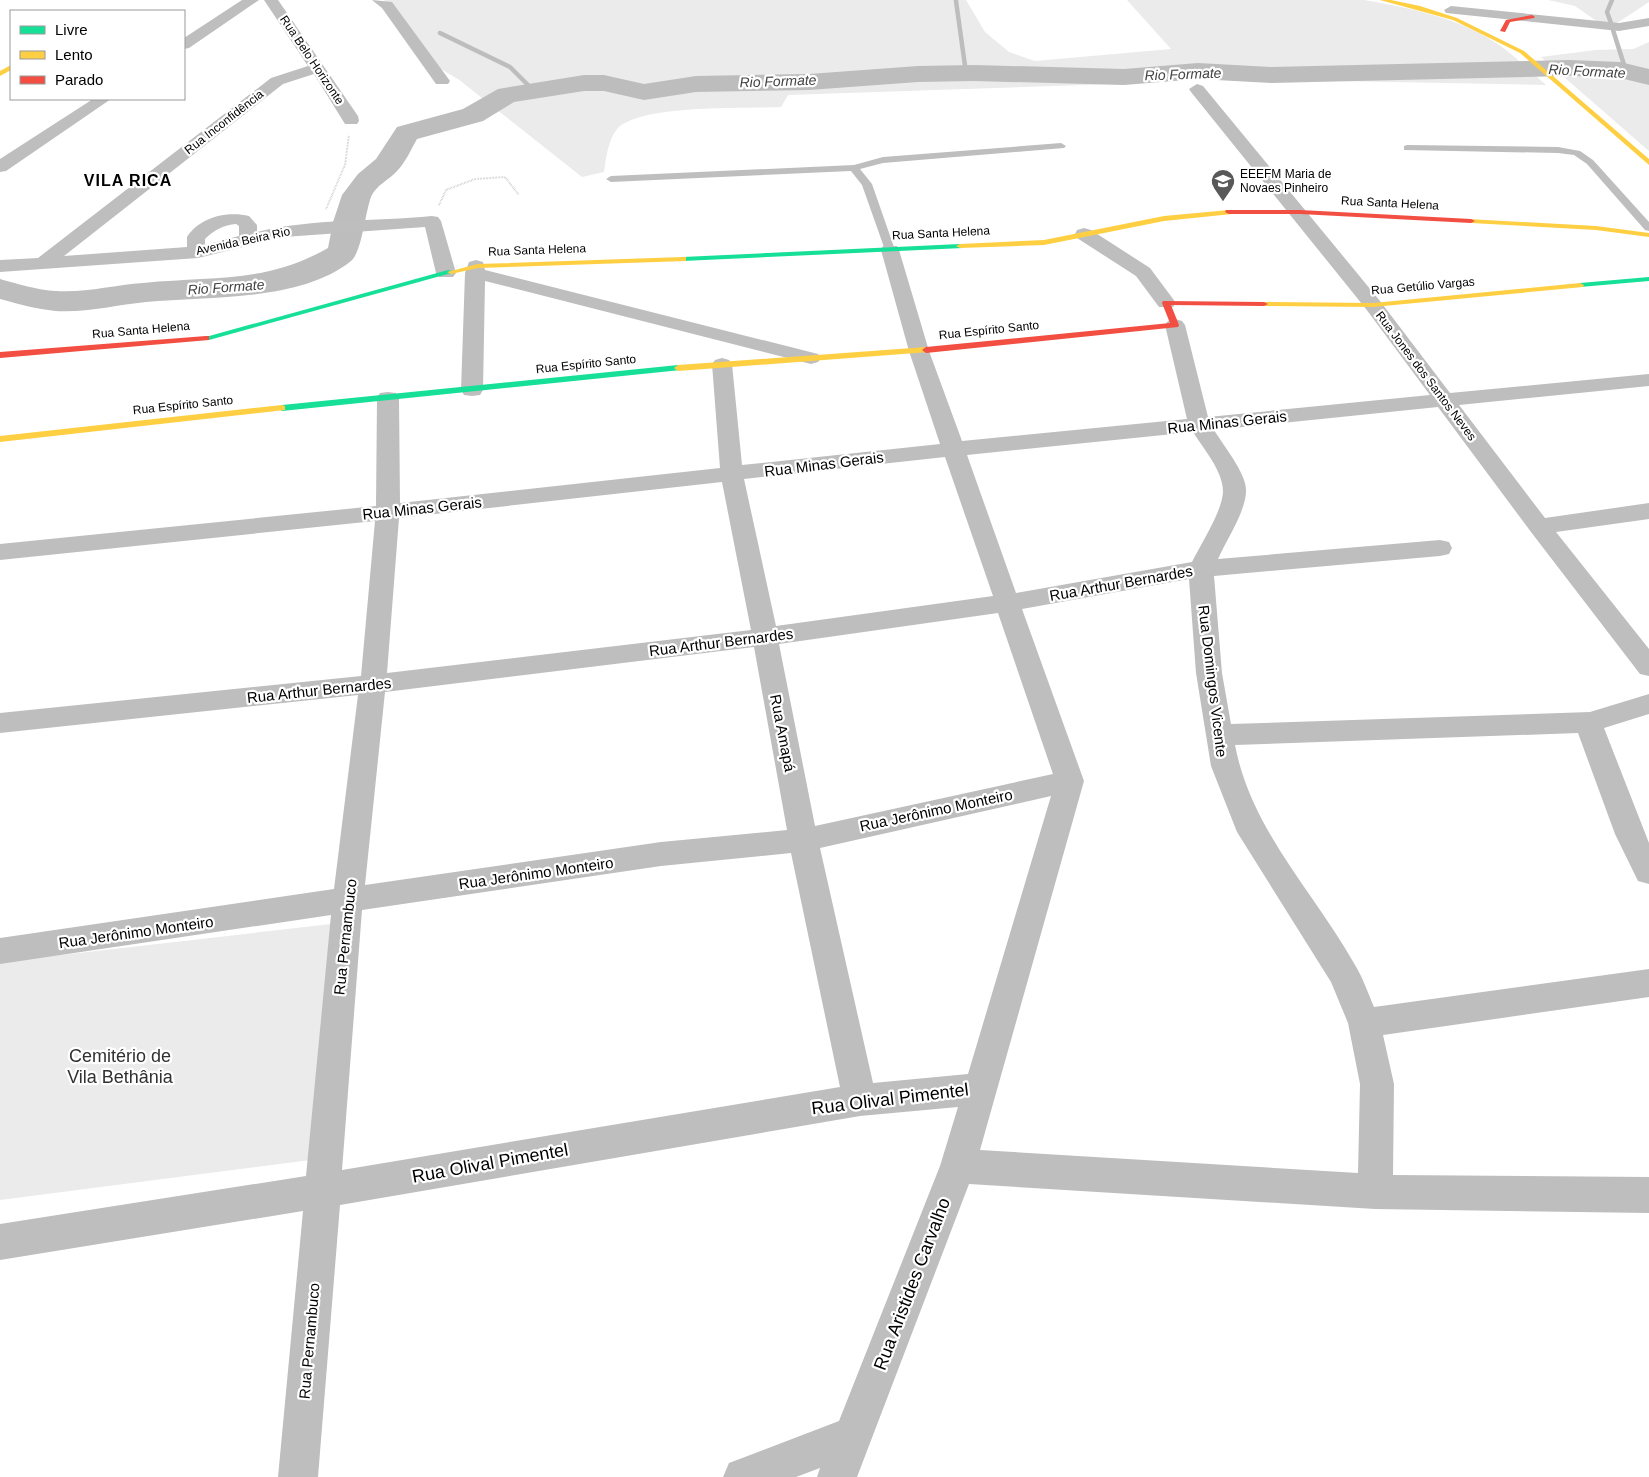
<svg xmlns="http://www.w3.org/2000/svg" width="1649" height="1477" font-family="Arial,sans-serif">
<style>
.green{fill:#ebebeb}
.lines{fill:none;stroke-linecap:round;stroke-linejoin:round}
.stream{stroke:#bdbdbd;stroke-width:4.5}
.river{fill:#bdbdbd;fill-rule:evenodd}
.path{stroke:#b9b9b9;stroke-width:2;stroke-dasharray:0.5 1;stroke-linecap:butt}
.lane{fill:#bebebe;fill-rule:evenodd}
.street{fill:#bebebe;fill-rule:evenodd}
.fast{fill:#16e098;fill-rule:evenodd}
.slow{fill:#ffcf43;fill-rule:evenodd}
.jam{fill:#f24e42;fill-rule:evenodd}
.labels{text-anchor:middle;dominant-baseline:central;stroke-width:4.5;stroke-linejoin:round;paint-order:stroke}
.far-street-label{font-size:12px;fill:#000;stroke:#fff}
.far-poi-label{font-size:12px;fill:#000;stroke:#fff;text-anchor:start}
.far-water-label{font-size:14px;font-style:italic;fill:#424242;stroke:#fff}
.street-label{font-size:15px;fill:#000;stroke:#fff}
.far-district-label{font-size:16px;font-weight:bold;letter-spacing:1px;fill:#000;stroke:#fff}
.near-park-label{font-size:18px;fill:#313131;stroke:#fff}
.near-street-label{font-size:18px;fill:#000;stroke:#fff}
</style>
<rect width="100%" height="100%" fill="#fff"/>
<g class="green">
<path d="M384,0H966L985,32L1009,52L1035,61L1171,49L1127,0H1364C1411,8 1464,19 1502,47C1518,59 1532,73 1546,85L1173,78L1143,83L788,95L781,107C745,109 643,104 618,128C608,139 606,158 604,172L582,177L458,79L422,58Z"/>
<polygon points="1548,0 1649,0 1649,2 1608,29 1575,6"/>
<polygon points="1649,42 1649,151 1541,57 1595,50 1633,49"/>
<polygon points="340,923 311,1160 0,1200 0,962"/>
</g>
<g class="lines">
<g class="stream">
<polyline points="956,1 966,73"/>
<polyline points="1611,23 1607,12 1612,0"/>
<polyline points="1613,30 1626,71"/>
<polyline points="440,33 510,67 533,90"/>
</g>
<path class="river" d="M1570,60L1620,62L1649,69V85L1620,78L1570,76L1271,83L1198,79L1124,85L974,81L918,82L809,90L696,92L644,100L604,91H584L514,102L483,121L417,139C411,149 406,162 397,171C389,180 376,185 371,197C365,213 362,252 351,261C300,302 208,296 146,302C116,305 86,313 55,311C37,309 18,304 0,299V279C18,284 37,290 56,291C85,293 114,285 143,283C212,276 265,284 328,248L333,222L342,195L358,174L376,159L397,127L463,109L498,89L584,75H604L644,84L696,76L809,74L918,66L974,65L1124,69L1198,63L1271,67Z"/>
<g class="path">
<polyline points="439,205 446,190 475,179 505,177 519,195"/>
<polyline points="326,209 345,165 349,135"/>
</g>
<g class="lane">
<polygon points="1061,143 1066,146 1064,148 883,163 860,169 872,184 895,250 890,253 885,250 862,185 851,171 611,182 606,179 611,176 854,165 883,157"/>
<polygon points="1407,145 1558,147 1580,151 1593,160 1649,222 1649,231 1645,230 1587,164 1574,155 1558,153 1404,150 1404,146"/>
</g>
<g class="street">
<polygon points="242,0 259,0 189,48 184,49 184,38"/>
<path d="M264,0H278L358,116L359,121L357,124H345L314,74L283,84L64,256L187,247V237C200,217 227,211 249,216L257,225V232C314,218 374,222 432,216L438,217L441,221L456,273L453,277H439L436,273L425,227L284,237L198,258L0,272V260L38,258L271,78L308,66ZM236,224L239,226V236L205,245V239C214,230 224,225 236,224Z"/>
<polygon points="372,0 392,2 450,81 448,84 436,84 382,8"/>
<polygon points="1451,6 1619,23 1649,18 1649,26 1619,31 1446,13 1444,10"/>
<path d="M1197,84L1203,86L1380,301L1450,393L1649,374V386L1459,405L1545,518L1649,503V519L1556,532L1649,649V676L1640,674L1531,532L1438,407L1214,430C1223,445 1247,474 1246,491C1246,511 1226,541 1218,559L1440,540L1449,542L1452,548L1449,554L1440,556L1214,576L1222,673L1231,724L1590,712L1649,694V714L1604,728L1649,843V884L1638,881L1615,834L1578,733L1235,745C1251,830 1314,892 1355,965C1363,978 1368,993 1374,1007L1649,969V997L1383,1035L1394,1084L1393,1175L1649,1177V1213L1375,1209L969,1184L857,1477H817L820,1468L796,1477H723L729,1463L839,1421L940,1166L958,1107L860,1116L340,1205L318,1477H278L303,1211L0,1260V1224L306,1176L331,915L0,964V938L334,889L358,695L0,733V713L361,676L375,521L0,560V544L376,506L377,398L380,393L388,392L396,393L399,398L400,503L720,468L712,364L715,360L722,358L729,360L732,364L742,465L940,444L909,351L881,250L883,246H897L899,250L929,351L962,441L1187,419L1165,325L1168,321L1175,319L1182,321L1185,325L1208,417L1430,395L1366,309L1191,92L1189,89ZM1193,432C1203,448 1223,471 1223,491C1223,510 1201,544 1192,562L1016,593L967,455ZM945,457L993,596L776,626L744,479ZM722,482L751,630L387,673L399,518ZM1189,579L1196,673L1211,766L1237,832L1331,982L1348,1023L1360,1084L1358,1173L980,1150L1084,781L1022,609ZM998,613L1053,774L815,826L779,644ZM754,647L787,830L661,842L365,885L385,692ZM1051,796L968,1074L873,1083L820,848ZM791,853L840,1087L342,1170L362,910L661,866Z"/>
<polygon points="93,99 111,99 6,171 0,172 0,159"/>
<polygon points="1084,228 1091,230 1150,268 1176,303 1173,307 1159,307 1136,276 1077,238 1075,234 1077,230"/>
<polygon points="476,260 483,262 485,270 818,354 821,358 818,362 811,364 485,281 483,390 480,395 472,396 464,395 461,390 465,273 469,262"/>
</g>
<g class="fast">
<polygon points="960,244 963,244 963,248 683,261 679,259 683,257"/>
<polygon points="448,270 455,272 209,340 203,340 202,338"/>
<polygon points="1649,277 1649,281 1580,287 1576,285 1580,283"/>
<polygon points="678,365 682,368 681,370 282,411 278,408 282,405"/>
</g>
<g class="slow">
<polygon points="1380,0 1391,0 1420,6 1457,18 1524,51 1649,159 1649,165 1520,53 1453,20"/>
<polygon points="11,65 11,70 0,76 0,71"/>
<polygon points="1229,210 1233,212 1232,214 1164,221 1044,245 960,248 956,246 960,244 1044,240 1164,216"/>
<polygon points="1468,219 1596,226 1649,233 1649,237 1596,230 1471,223 1467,221"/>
<polygon points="683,257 686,257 686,261 478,268 451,274 447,272 478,264"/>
<polygon points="1580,283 1584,285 1583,287 1373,307 1264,306 1260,304 1264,302 1373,303"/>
<polygon points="926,347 929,348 929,352 678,371 674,368 678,365"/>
<polygon points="282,405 285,406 285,410 0,442 0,436"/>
</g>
<g class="jam">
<polygon points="1532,15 1535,17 1534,18 1510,22 1505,32 1500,31 1506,20"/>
<polygon points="1226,210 1300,210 1471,219 1475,221 1471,223 1300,214 1229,214 1225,212"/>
<polygon points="1163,301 1264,302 1268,304 1264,306 1171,305 1179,325 1178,327 926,353 922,350 926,347 1170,323 1162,303"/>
<polygon points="206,336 209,336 209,340 0,358 0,352"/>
</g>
</g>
<defs>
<g id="school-pin" transform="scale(1.25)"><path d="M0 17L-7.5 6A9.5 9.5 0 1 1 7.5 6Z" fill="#595959" stroke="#fff"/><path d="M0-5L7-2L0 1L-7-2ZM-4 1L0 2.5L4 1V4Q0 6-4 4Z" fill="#fff"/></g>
</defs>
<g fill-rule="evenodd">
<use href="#school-pin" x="1223" y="181"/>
</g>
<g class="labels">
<g class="far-street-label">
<text transform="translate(312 60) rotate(56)">Rua Belo Horizonte</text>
<text transform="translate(224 122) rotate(-38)">Rua Inconfidência</text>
<text transform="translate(1390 203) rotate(3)">Rua Santa Helena</text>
<text transform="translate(941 233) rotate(-3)">Rua Santa Helena</text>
<text transform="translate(243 241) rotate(-12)">Avenida Beira Rio</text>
<text transform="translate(537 250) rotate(-2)">Rua Santa Helena</text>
<text transform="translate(1423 286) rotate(-5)">Rua Getúlio Vargas</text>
<text transform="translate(141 330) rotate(-5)">Rua Santa Helena</text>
<text transform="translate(989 330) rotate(-6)">Rua Espírito Santo</text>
<text transform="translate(586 364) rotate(-6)">Rua Espírito Santo</text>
<text transform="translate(1426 376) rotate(53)">Rua Jones dos Santos Neves</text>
<text transform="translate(183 405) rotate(-6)">Rua Espírito Santo</text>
</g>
<g class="far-poi-label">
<text x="1240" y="174">EEEFM Maria de<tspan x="1240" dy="14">Novaes Pinheiro</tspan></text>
</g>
<g class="far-water-label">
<text transform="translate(1587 71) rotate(3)">Rio Formate</text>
<text transform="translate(1183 74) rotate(-2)">Rio Formate</text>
<text transform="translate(778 81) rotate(-2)">Rio Formate</text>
<text transform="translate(226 287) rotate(-4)">Rio Formate</text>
</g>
<g class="street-label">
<text transform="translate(1227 422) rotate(-6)">Rua Minas Gerais</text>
<text transform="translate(824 464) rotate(-7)">Rua Minas Gerais</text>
<text transform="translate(422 508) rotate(-6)">Rua Minas Gerais</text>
<text transform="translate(1121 583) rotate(-10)">Rua Arthur Bernardes</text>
<text transform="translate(721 642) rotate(-7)">Rua Arthur Bernardes</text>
<text transform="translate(1213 681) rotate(83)">Rua Domingos Vicente</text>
<text transform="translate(319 690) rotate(-6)">Rua Arthur Bernardes</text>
<text transform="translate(783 733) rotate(79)">Rua Amapá</text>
<text transform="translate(936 810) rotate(-12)">Rua Jerônimo Monteiro</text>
<text transform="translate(536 873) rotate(-8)">Rua Jerônimo Monteiro</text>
<text transform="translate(136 932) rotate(-8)">Rua Jerônimo Monteiro</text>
<text transform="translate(345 937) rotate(-84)">Rua Pernambuco</text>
<text transform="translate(309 1341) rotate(-85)">Rua Pernambuco</text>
</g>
<g class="far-district-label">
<text x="128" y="180">VILA RICA</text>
</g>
<g class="near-park-label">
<text x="120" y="1056">Cemitério de<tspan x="120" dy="21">Vila Bethânia</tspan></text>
</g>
<g class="near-street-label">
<text transform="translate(890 1099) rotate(-7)">Rua Olival Pimentel</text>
<text transform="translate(490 1163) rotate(-10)">Rua Olival Pimentel</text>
<text transform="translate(912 1284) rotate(-69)">Rua Aristides Carvalho</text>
</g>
</g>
<rect x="10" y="10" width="175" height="90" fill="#ffffff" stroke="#999999"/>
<rect x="20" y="26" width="25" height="8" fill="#16e098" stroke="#999999"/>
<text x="55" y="35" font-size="15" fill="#000000">Livre</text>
<rect x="20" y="51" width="25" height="8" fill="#ffcf43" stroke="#999999"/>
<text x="55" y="60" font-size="15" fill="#000000">Lento</text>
<rect x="20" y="76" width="25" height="8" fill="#f24e42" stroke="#999999"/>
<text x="55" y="85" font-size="15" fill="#000000">Parado</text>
</svg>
